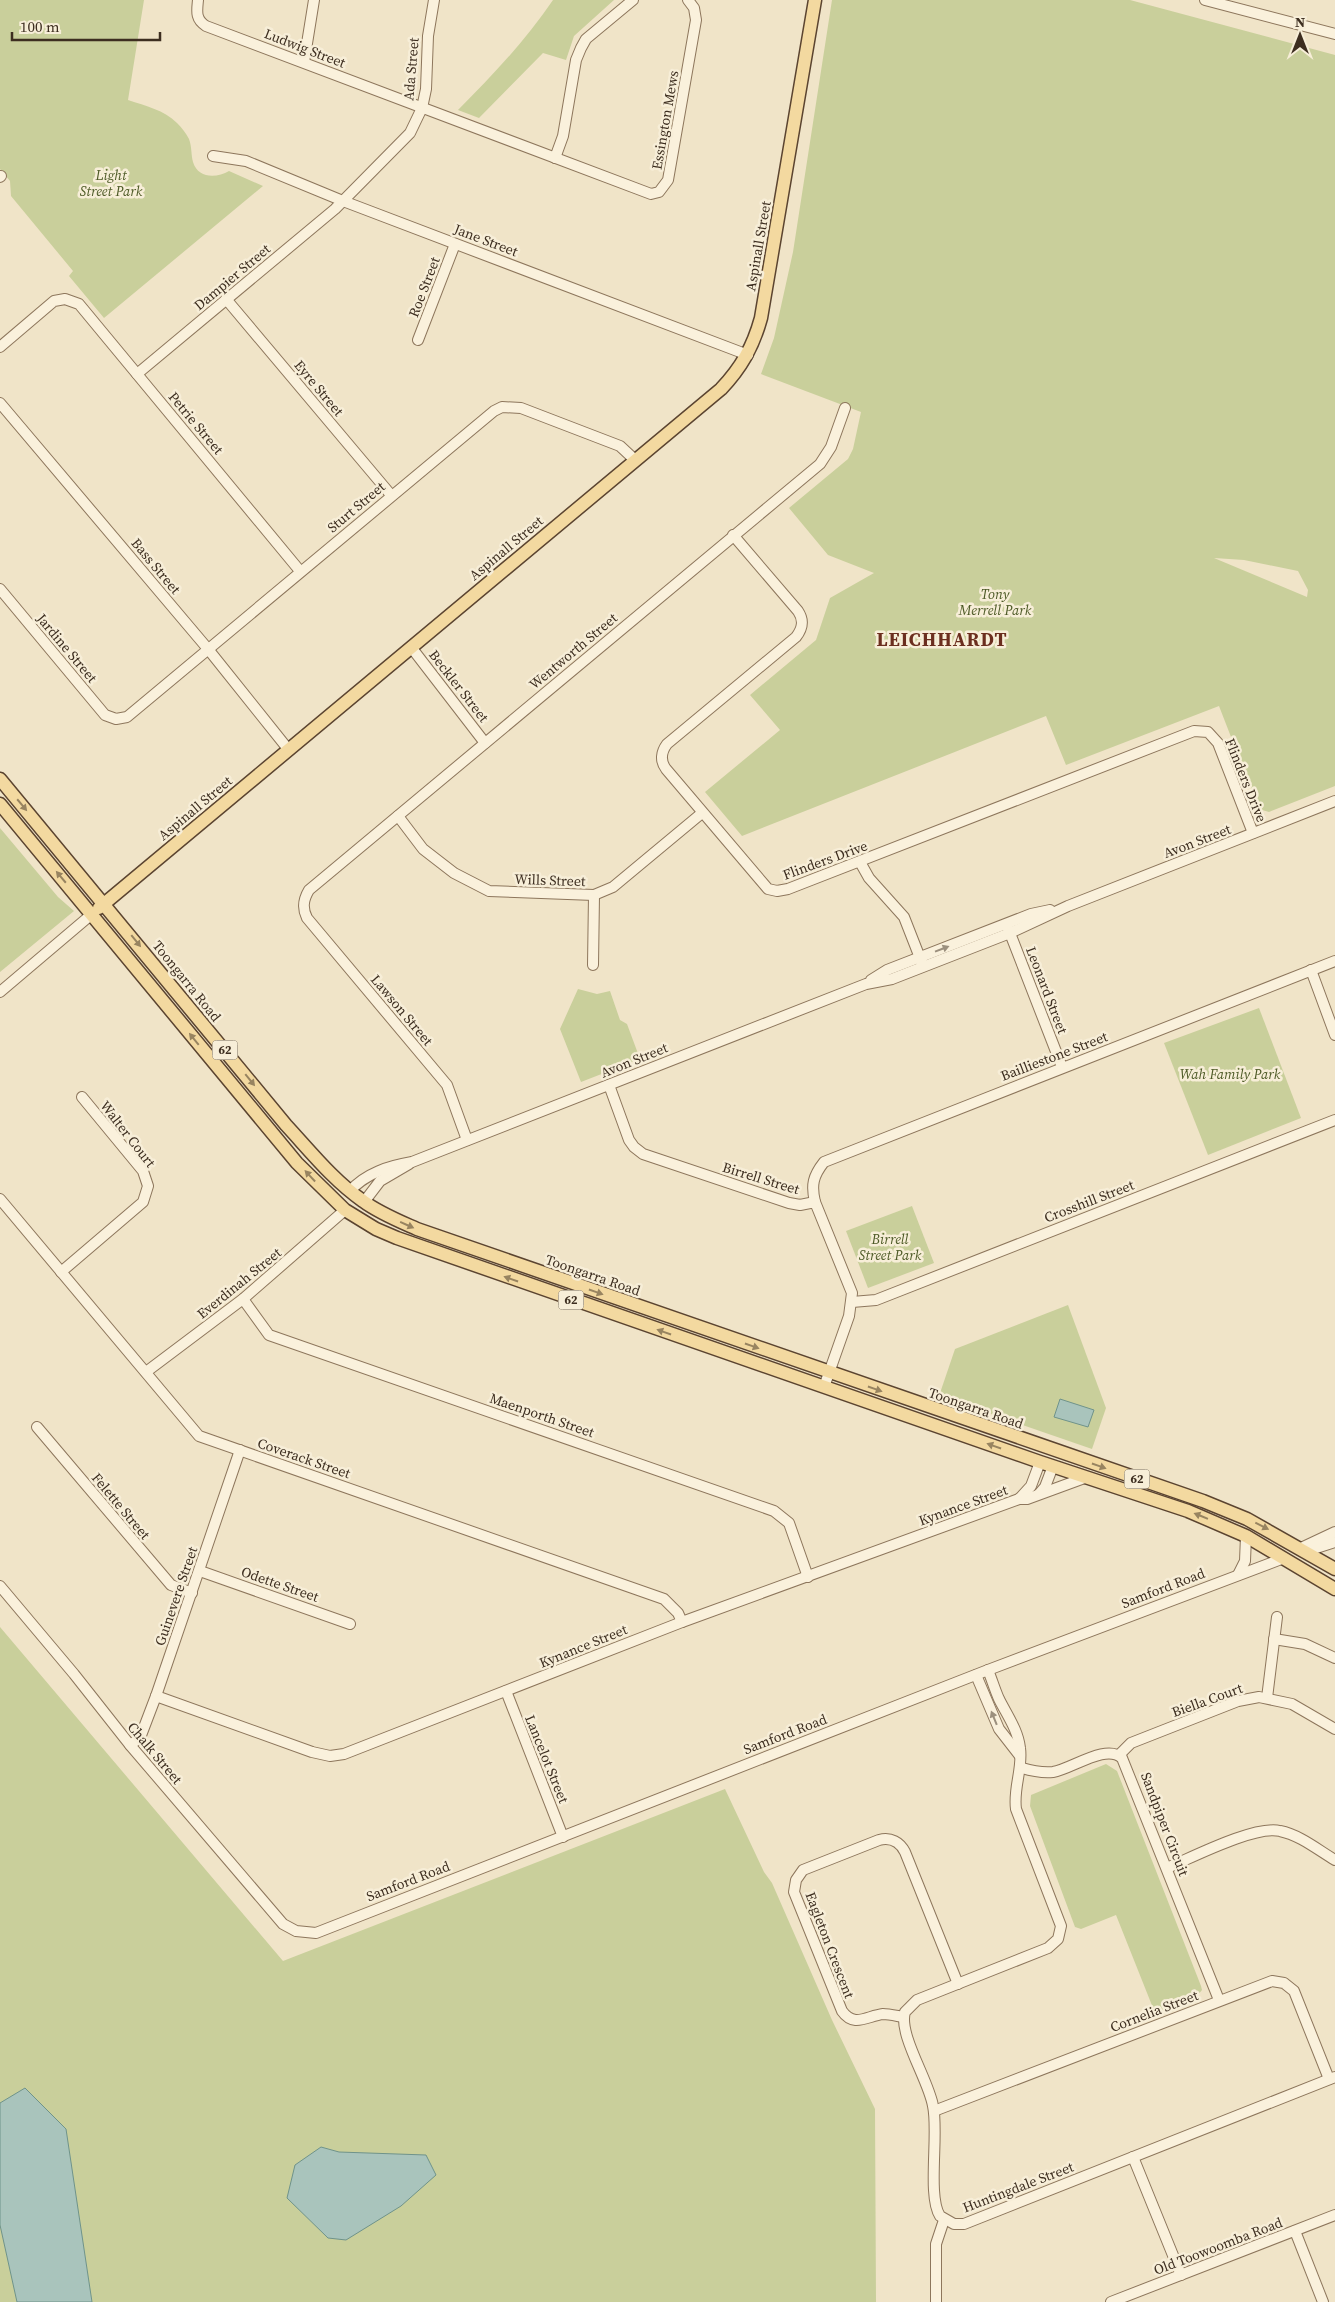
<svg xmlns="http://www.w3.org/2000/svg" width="1335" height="2302" font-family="'Source Serif 4',serif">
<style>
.green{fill:#c9cf9b;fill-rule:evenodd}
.water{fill:#a9c4bc;stroke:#6f938a}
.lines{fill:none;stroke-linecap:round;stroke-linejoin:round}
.minor-casing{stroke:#8d765c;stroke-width:12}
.major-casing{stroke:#5b4430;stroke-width:15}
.minor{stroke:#faf1dc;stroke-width:10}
.major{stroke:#f3d9a0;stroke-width:12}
.oneway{fill:#988460}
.oneway2{fill:#9c907e}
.labels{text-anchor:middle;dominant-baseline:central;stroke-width:5;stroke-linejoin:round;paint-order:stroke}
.shield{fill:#f7eed8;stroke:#756857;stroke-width:1}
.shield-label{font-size:12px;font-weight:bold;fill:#3d2e20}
.street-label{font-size:14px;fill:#3d2e20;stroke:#f7eed8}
.park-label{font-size:14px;font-style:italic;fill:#4d5a26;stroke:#f7eed8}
.district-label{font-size:19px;font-weight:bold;letter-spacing:1px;fill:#6b2e1e;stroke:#f7eed8}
</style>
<rect width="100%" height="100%" fill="#f0e4c8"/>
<g class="green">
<path d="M0,0H144L128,100C146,106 164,110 177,123C182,128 186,133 189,139C192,147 191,155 193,162C198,179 217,178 229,171L263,186L104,318L69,276L73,271L11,196L10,181L0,169Z"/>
<path d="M553,0H614L574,36L566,60L543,53L479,118L458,110C492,76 526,40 553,0Z"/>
<path d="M832,0H1130L1335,55V786L1269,812L1259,809L1219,706L1066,765L1046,716L742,836L705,792L780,730L750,695L816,640L830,598L874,573L828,555L789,508L848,459L853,449L861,412L761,374L774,338L793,252ZM1214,558L1244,560L1298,571L1308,590L1307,597Z"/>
<polygon points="0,828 58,897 74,911 0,972"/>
<polygon points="578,989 597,994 610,991 620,1020 627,1024 640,1059 581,1082 560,1029"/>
<polygon points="1259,1008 1301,1118 1208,1155 1164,1043"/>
<polygon points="912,1206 934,1263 868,1288 846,1231"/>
<polygon points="1068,1305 1106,1408 1092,1449 939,1396 955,1349"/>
<polygon points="0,1627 283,1961 725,1789 764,1872 772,1883 832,2020 875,2109 876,2302 0,2302"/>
<polygon points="1106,1764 1117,1771 1201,1986 1202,1990 1196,1997 1155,2013 1116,1915 1081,1929 1075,1927 1030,1806 1031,1795"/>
</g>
<g class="water">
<polygon points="1060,1399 1094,1410 1088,1427 1054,1417"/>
<polygon points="25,2088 66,2129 92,2302 17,2302 0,2225 0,2103"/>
<polygon points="321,2147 339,2152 426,2155 436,2175 401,2206 346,2240 328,2238 287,2198 295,2165"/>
</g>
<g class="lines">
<g class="minor-casing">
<g id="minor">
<path d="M198,0C197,11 195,19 206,26L651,194L659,192L668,180L696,20L694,8L688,0"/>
<polyline points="1205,0 1335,34"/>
<polyline points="304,62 314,0"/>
<polyline points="213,156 246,161 343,201 748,355"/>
<polyline points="555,158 563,136 576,60 581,48 586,39 633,0"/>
<polyline points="0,177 1,176"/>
<polyline points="226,299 391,495"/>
<polyline points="418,340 455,244"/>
<polyline points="0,347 54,301 65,299 79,304 300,571"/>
<polyline points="137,374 335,209 410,133 422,108 426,89 428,36 434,0"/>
<polyline points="0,403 208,649 288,749"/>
<path d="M733,535L798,611C804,620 803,628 796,637L667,744C661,752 660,761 666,769L768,889L777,891L788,889L1194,731L1208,732L1218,743L1253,833"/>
<polyline points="0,589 105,715 116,719 127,717 494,411 502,407 521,408 620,446 635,460"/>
<polyline points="411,647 485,743"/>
<polyline points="398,816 423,849 454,873 489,891 594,895 613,887 702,813"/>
<polyline points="860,862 869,878 904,917 922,963"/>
<polyline points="1008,928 1062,1067"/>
<polyline points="593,965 594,895"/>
<polyline points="1311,970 1335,1035"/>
<polyline points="871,980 887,970 1031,914 1050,910"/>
<polyline points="0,992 92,914"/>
<polyline points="609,1085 629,1140 634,1147 643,1154 789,1203 800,1205 815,1202 852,1293 849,1316 824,1387"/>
<path d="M467,1140L447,1085L307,918C302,908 303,900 309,890L820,464L831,447L845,408"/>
<path d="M350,1191C366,1173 389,1166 412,1162L866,984L892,979L1010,933L1068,906L1335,801"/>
<polyline points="0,1199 199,1436 664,1599 678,1613 682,1622"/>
<polyline points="364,1202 380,1181 409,1164"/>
<path d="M815,1202C811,1185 813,1176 824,1162L1335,961"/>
<polyline points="61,1272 143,1202 148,1186 143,1171 82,1097"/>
<polyline points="243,1299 269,1335 774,1511 789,1523 808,1577"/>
<polyline points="852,1302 876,1300 1335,1120"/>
<polyline points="146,1372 243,1299 345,1210"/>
<polyline points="37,1427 171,1585 192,1593"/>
<polyline points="1039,1494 1045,1487 1053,1466"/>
<polyline points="1019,1499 1031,1486 1040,1462"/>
<polyline points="1301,1548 1335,1532"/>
<polyline points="1307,1551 1335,1542"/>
<polyline points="200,1571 350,1624"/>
<polyline points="1238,1575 1245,1561 1246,1536"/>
<polyline points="0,1586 74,1674 130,1745 283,1924 296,1931 316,1933 988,1670 1284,1558"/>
<polyline points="1274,1639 1305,1644 1335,1658"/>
<path d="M988,1670C992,1680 995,1690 999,1699C1007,1715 1018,1730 1020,1748C1023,1769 1013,1788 1016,1809L1061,1926L1058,1939L1048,1948L917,2000L905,2012C898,2034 929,2081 933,2106C939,2133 927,2196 940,2216L954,2224H964L1335,2077"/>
<polyline points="976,1675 999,1729 1020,1756"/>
<polyline points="506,1691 563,1837"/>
<polyline points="156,1696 312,1752 330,1756 344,1754 682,1622 1019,1499 1027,1499 1087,1477"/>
<polyline points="1267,1698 1277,1617"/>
<polyline points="130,1745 140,1738 156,1696 240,1450"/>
<polyline points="1119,1755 1131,1743 1238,1701 1259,1697 1292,1704 1335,1729"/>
<path d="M1022,1768C1032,1771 1042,1773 1053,1772C1072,1769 1106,1743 1122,1758L1219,2000"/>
<path d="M1167,1868C1193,1857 1255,1825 1280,1831C1300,1835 1318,1850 1335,1860"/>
<path d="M903,2017C897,2016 889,2014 883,2014C867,2016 854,2028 842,2011L794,1892L796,1880L803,1870L879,1840C891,1837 900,1842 905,1852L958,1984"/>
<polyline points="934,2111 1272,1981 1284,1983 1294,1991 1329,2079"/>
<polyline points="1133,2157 1181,2275"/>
<polyline points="1295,2231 1323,2302"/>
<polyline points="936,2302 936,2244 944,2220"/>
<polyline points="1111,2302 1335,2215"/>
</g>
</g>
<g class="major-casing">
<g id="major">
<path d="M0,779L286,1125C311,1152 333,1180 363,1201C379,1213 399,1221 417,1229L1203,1501L1247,1519L1335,1569"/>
<polyline points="0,804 297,1163 345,1210 376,1229 397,1238 1040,1462 1188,1511 1246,1536 1335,1589"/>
<path d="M99,908L721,389C741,368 753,347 761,318L815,0"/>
</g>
</g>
<use href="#minor" class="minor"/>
<use href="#major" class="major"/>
</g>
<defs><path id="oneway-solid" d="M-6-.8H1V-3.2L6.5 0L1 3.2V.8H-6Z" transform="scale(1.25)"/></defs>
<g class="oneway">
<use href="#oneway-solid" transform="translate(22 805) rotate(50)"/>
<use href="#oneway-solid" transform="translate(61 877) rotate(-130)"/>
<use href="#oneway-solid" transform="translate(136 941) rotate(51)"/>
<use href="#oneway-solid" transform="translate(194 1039) rotate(-129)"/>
<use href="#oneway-solid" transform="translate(250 1080) rotate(51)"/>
<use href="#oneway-solid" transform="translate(310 1176) rotate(-133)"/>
<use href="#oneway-solid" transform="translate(407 1225) rotate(24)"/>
<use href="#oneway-solid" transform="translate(511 1279) rotate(-161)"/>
<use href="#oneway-solid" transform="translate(596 1292) rotate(19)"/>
<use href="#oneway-solid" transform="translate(664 1332) rotate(-161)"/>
<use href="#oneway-solid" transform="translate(752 1346) rotate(19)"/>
<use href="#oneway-solid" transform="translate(875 1389) rotate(19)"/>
<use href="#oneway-solid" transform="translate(994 1446) rotate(-161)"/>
<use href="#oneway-solid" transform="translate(1099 1466) rotate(19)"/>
<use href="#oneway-solid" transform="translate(1201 1516) rotate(-158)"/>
<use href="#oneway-solid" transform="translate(1262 1526) rotate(27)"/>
</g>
<g class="oneway2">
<use href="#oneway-solid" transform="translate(942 949) rotate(-21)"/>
<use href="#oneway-solid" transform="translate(994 1718) rotate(-112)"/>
</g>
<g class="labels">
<g class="shield">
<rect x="212.5" y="1040.5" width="25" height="19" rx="4"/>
<rect x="558.5" y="1290.5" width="25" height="19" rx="4"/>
<rect x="1124.5" y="1469.5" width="25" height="19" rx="4"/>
</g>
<g class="shield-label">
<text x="225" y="1050">62</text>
<text x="571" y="1300">62</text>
<text x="1137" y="1479">62</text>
</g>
<g class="street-label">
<text transform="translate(305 48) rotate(21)">Ludwig Street</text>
<text transform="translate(411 69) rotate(-85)">Ada Street</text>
<text transform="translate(665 120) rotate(-80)">Essington Mews</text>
<text transform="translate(486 240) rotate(21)">Jane Street</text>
<text transform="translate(758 246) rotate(-80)">Aspinall Street</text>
<text transform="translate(232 277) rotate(-40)">Dampier Street</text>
<text transform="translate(424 287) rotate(-69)">Roe Street</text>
<text transform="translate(319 388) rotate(50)">Eyre Street</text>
<text transform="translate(196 423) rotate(50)">Petrie Street</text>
<text transform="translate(356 507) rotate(-40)">Sturt Street</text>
<text transform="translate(506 548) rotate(-40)">Aspinall Street</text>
<text transform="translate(156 566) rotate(50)">Bass Street</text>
<text transform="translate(67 648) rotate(50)">Jardine Street</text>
<text transform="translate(573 651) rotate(-40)">Wentworth Street</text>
<text transform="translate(459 686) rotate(52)">Beckler Street</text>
<text transform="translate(1246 780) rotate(68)">Flinders Drive</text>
<text transform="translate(195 808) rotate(-40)">Aspinall Street</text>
<text transform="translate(1197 841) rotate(-21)">Avon Street</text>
<text transform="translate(825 860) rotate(-20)">Flinders Drive</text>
<text transform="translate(550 880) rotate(2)">Wills Street</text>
<text transform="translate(187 981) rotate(51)">Toongarra Road</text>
<text transform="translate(1047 990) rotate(69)">Leonard Street</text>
<text transform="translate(402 1010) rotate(50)">Lawson Street</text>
<text transform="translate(1054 1056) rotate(-21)">Bailliestone Street</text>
<text transform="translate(634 1060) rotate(-22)">Avon Street</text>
<text transform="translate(128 1134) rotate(52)">Walter Court</text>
<text transform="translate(761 1178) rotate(17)">Birrell Street</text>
<text transform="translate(1089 1201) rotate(-21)">Crosshill Street</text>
<text transform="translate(593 1275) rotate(19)">Toongarra Road</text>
<text transform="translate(239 1283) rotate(-39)">Everdinah Street</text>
<text transform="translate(976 1408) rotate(19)">Toongarra Road</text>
<text transform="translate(542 1415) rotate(19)">Maenporth Street</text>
<text transform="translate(304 1458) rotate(19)">Coverack Street</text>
<text transform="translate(963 1505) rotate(-20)">Kynance Street</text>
<text transform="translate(121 1506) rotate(50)">Felette Street</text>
<text transform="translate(280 1584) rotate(19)">Odette Street</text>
<text transform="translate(1163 1588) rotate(-21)">Samford Road</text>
<text transform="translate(176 1596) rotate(-71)">Guinevere Street</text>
<text transform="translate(583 1646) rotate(-22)">Kynance Street</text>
<text transform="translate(1207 1700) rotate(-20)">Biella Court</text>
<text transform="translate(785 1734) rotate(-21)">Samford Road</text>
<text transform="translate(155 1753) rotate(50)">Chalk Street</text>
<text transform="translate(547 1759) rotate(68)">Lancelot Street</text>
<text transform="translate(1165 1824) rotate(69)">Sandpiper Circuit</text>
<text transform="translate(408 1881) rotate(-21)">Samford Road</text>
<text transform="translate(830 1945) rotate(69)">Eagleton Crescent</text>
<text transform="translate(1154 2011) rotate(-21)">Cornelia Street</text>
<text transform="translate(1018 2187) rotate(-21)">Huntingdale Street</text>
<text transform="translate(1218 2246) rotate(-21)">Old Toowoomba Road</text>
</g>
<g class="park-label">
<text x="111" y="175">Light<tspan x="111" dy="16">Street Park</tspan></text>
<text x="995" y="594">Tony<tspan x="995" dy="16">Merrell Park</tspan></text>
<text x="1230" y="1074">Wah Family Park</text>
<text x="890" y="1239">Birrell<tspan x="890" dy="16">Street Park</tspan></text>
</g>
<g class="district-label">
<text x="942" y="639">LEICHHARDT</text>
</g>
</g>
<g transform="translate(1300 35)" stroke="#f7eed8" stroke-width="4" paint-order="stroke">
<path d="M0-4L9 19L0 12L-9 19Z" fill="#3d2e20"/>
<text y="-8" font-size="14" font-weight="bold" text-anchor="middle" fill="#3d2e20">N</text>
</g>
<path d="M12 32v8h148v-8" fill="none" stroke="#3d2e20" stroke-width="2.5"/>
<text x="20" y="32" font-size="15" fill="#3d2e20" stroke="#f7eed8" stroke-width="4" paint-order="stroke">100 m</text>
</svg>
